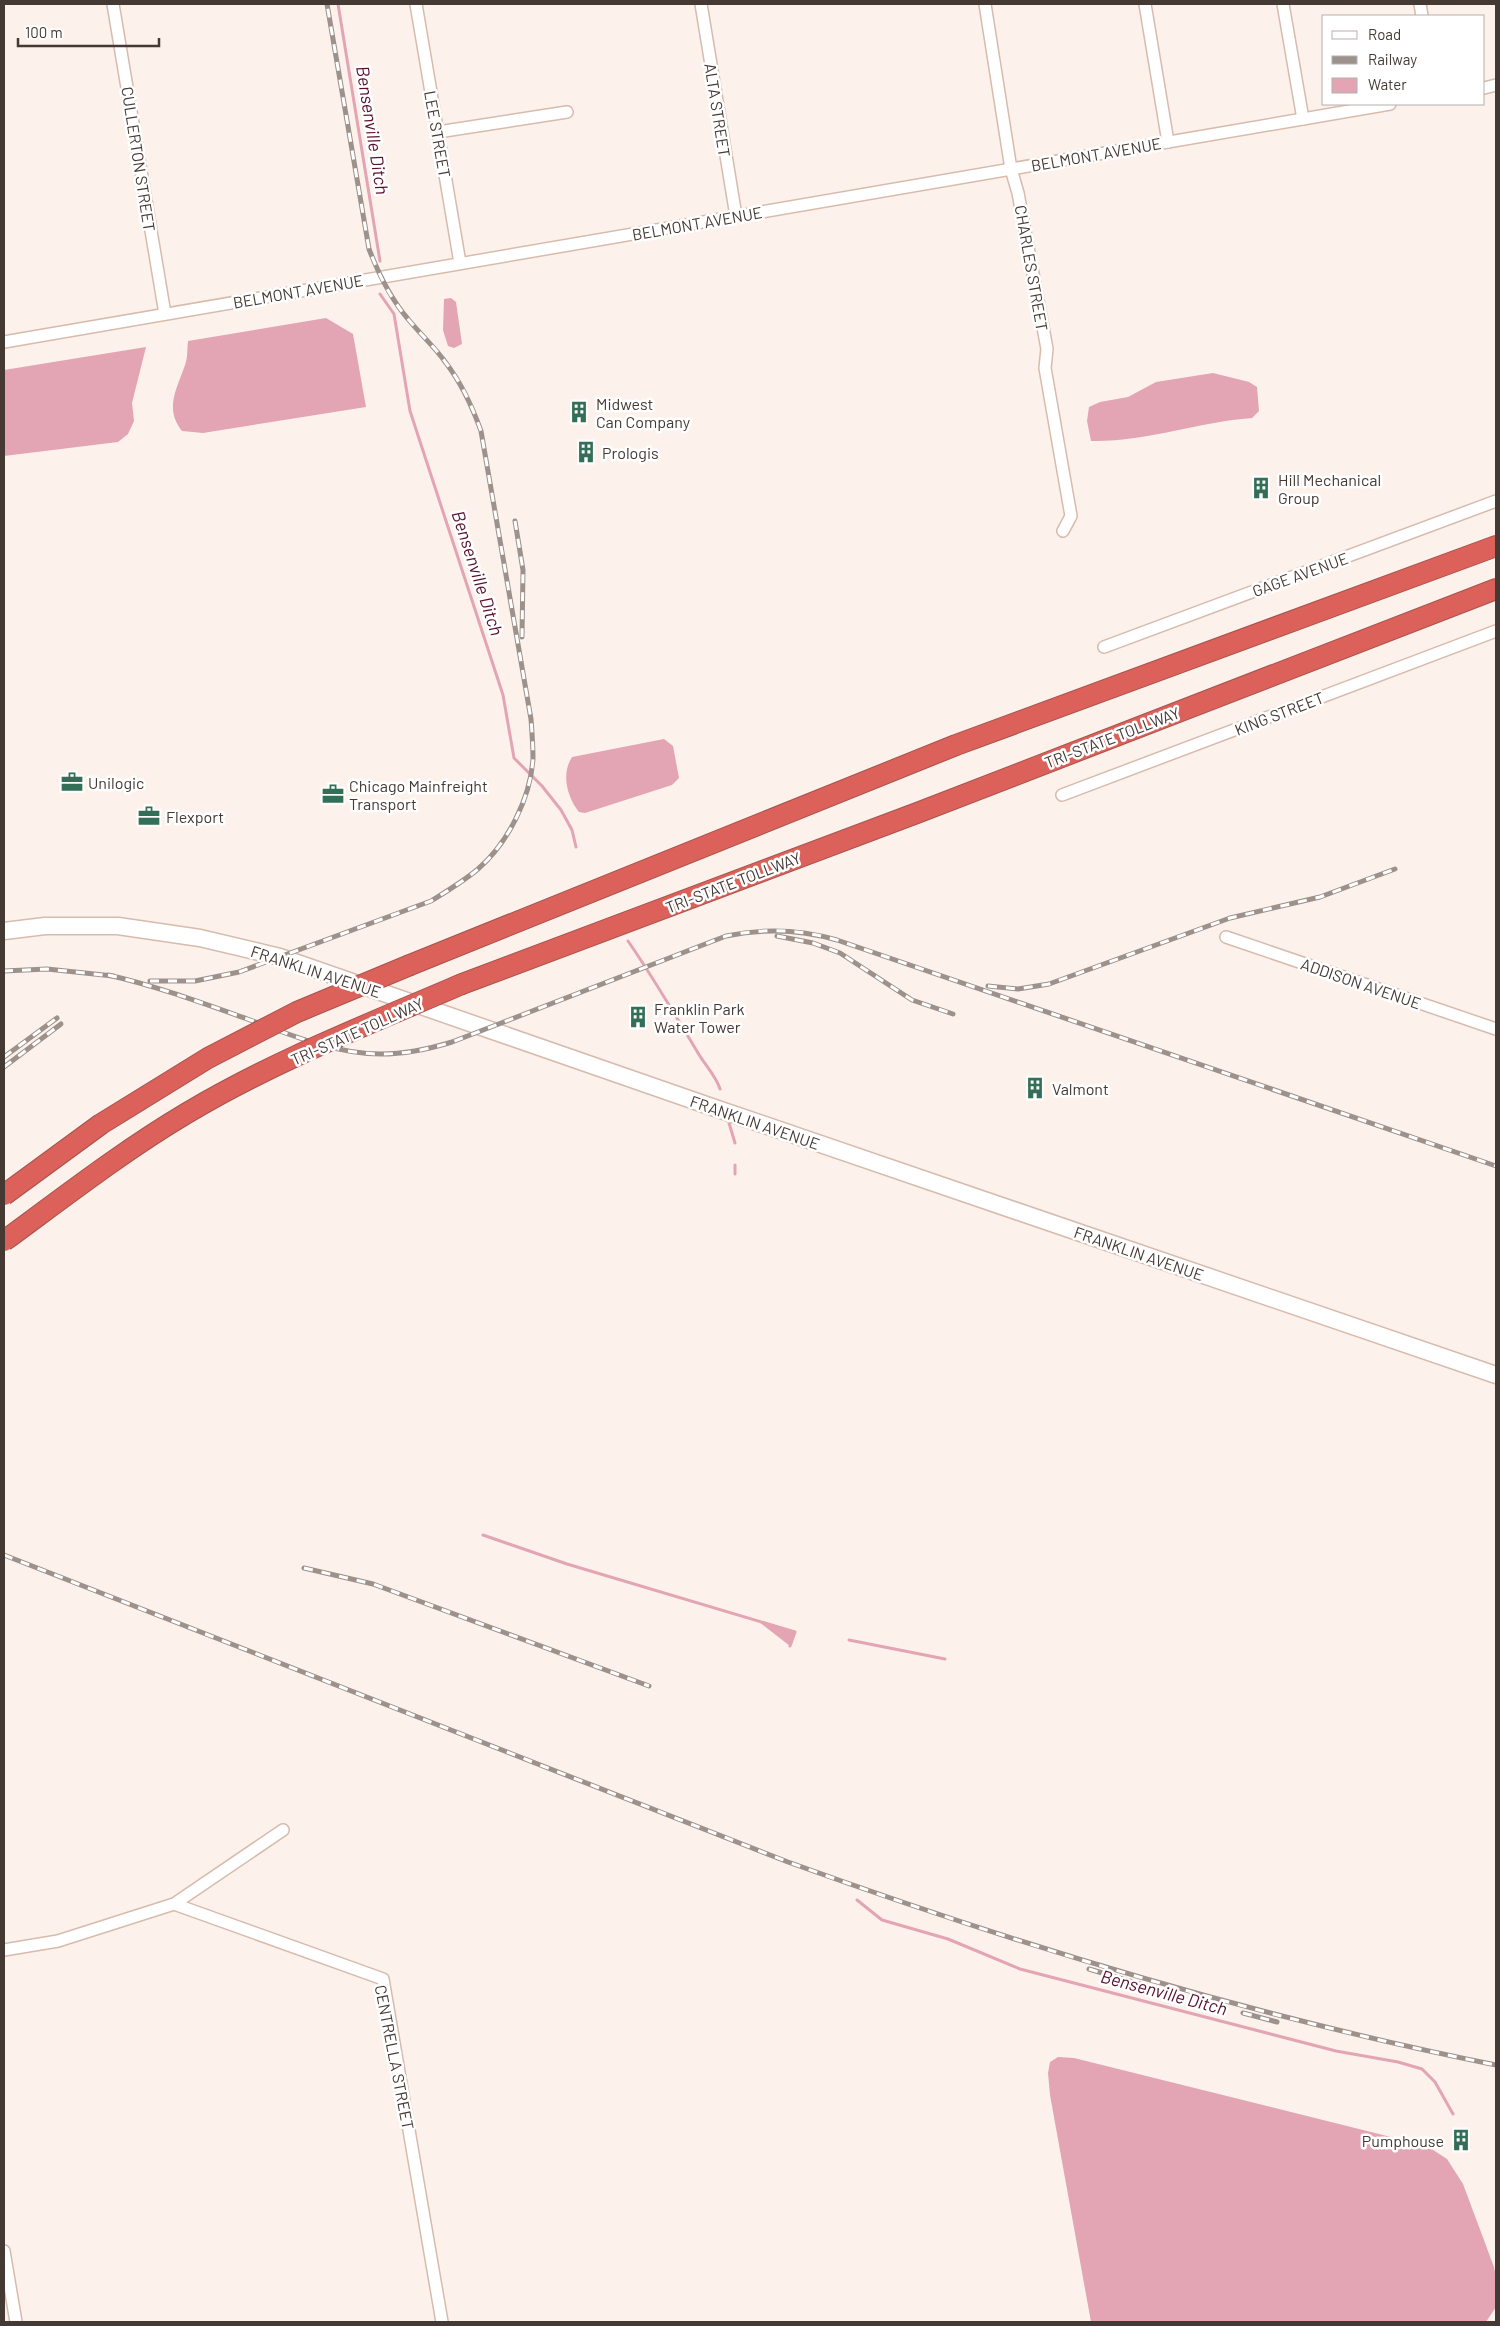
<svg xmlns="http://www.w3.org/2000/svg" width="1500" height="2326" font-family="Barlow,sans-serif">
<style>
.water{fill:#e3a4b4}
.lines{fill:none;stroke-linecap:round;stroke-linejoin:round}
.stream{stroke:#e3a4b4;stroke-width:3}
.minor-casing{stroke:#d7bbad;stroke-width:14}
.secondary-casing{stroke:#d7bbad;stroke-width:19}
.motorway-casing{stroke:#a6534d;stroke-width:22}
.minor{stroke:#fff;stroke-width:11}
.secondary{stroke:#fff;stroke-width:16}
.motorway{stroke:#db615a;stroke-width:20}
.rail-casing{stroke:#9d918c;stroke-width:5}
.rail{stroke:#fff;stroke-width:3;stroke-dasharray:9;stroke-linecap:butt}
.motorway-bridge-casing{stroke:#a6534d;stroke-width:22;stroke-linecap:butt}
.motorway-bridge{stroke:#db615a;stroke-width:20}
.labels{text-anchor:middle;dominant-baseline:central;stroke-width:5;stroke-linejoin:round;paint-order:stroke}
.street-label{font-size:16px;fill:#453934;stroke:#fff}
.poi-label{font-size:16px;fill:#453934;stroke:#fff;text-anchor:start}
.water-label{font-size:18px;font-style:italic;fill:#580f2c;stroke:#fff}
</style>
<rect width="100%" height="100%" fill="#fdf1eb"/>
<g class="water">
<polygon points="451,298 456,302 462,344 454,348 448,346 443,330 444,299"/>
<path d="M326,318L353,334L366,407L203,433L182,431C164,408 177,389 185,365C188,357 187,349 188,341Z"/>
<polygon points="146,347 132,403 134,421 128,434 118,442 4,456 4,370"/>
<path d="M1213,373L1249,382L1257,387L1259,411L1252,418C1198,422 1146,442 1091,441L1087,421L1089,407L1100,402L1128,397L1156,382Z"/>
<path d="M664,739L673,746L679,778L672,785L585,813L579,812C567,797 561,774 572,757Z"/>
<polygon points="759,1622 795,1632 790,1646"/>
<polygon points="1058,2057 1074,2058 1427,2146 1447,2159 1463,2184 1494,2267 1496,2276 1496,2307 1486,2322 1091,2322 1050,2095 1048,2073 1050,2062"/>
</g>
<g class="lines">
<g class="stream">
<polyline points="338,4 380,261"/>
<polyline points="380,294 394,314 410,411 503,695 514,758 542,786 561,810 572,830 576,847"/>
<path d="M628,941C653,977 675,1015 698,1053C705,1065 716,1076 720,1089"/>
<polyline points="729,1123 735,1143"/>
<polyline points="735,1165 735,1174"/>
<polyline points="483,1535 567,1564 795,1632 790,1646"/>
<polyline points="849,1640 945,1659"/>
<polyline points="857,1900 882,1920 948,1939 1020,1969 1336,2051 1398,2062 1422,2069 1435,2082 1453,2114"/>
</g>
<g class="minor-casing">
<g id="minor">
<polyline points="113,4 165,314"/>
<polyline points="416,4 460,263"/>
<polyline points="701,4 736,216"/>
<polyline points="985,4 1011,169 1018,193 1045,338 1047,349 1045,368 1071,516 1063,531"/>
<polyline points="1145,4 1168,142"/>
<polyline points="1283,4 1303,119"/>
<polyline points="1420,4 1422,16"/>
<polyline points="1484,88 1496,85"/>
<polyline points="438,132 567,112"/>
<polyline points="4,342 1390,104"/>
<polyline points="1104,647 1496,501"/>
<polyline points="1062,795 1496,631"/>
<polyline points="1226,937 1496,1029"/>
<polyline points="174,1904 383,1979 442,2322"/>
<polyline points="4,1950 58,1941 174,1904 283,1830"/>
<polyline points="4,2251 16,2322"/>
</g>
</g>
<g class="secondary-casing">
<polyline id="secondary" points="4,931 45,926 118,926 200,938 280,957 715,1108 1496,1375"/>
</g>
<g class="motorway-casing">
<g id="motorway">
<polyline points="410,965 956,745 1496,546"/>
<polyline points="462,984 917,813 1496,589"/>
</g>
</g>
<use href="#minor" class="minor"/>
<use href="#secondary" class="secondary"/>
<use href="#motorway" class="motorway"/>
<g class="rail-casing">
<g id="rail">
<polyline points="515,521 523,570 522,637"/>
<polyline points="777,936 813,943 840,953 912,1000 953,1014"/>
<polyline points="4,971 47,969 113,976"/>
<path d="M108,975C157,986 205,1004 253,1021C293,1036 337,1054 381,1054C406,1054 429,1049 452,1042L726,936C764,928 799,929 837,940L1496,1166"/>
<path d="M150,981H195L239,972L431,901C447,891 464,881 478,869C508,843 531,797 533,758C533,745 532,732 531,719L481,431C472,406 462,384 446,363C435,347 420,334 408,319C390,298 379,275 369,249L327,4"/>
<polyline points="988,986 1018,989 1049,984 1230,918 1320,897 1395,869"/>
<polyline points="4,1057 57,1018"/>
<polyline points="4,1067 61,1024"/>
<path d="M4,1555L788,1862C1018,1945 1255,2017 1496,2065"/>
<polyline points="304,1568 373,1584 649,1686"/>
<polyline points="1089,1969 1156,1989"/>
<polyline points="1243,2013 1277,2022"/>
</g>
</g>
<use href="#rail" class="rail"/>
<g class="motorway-bridge-casing">
<g id="motorway-bridge">
<polyline points="4,1195 101,1124 208,1058 297,1012 410,965"/>
<path d="M4,1241C64,1197 123,1151 187,1113C274,1061 369,1024 462,984"/>
</g>
</g>
<use href="#motorway-bridge" class="motorway-bridge"/>
</g>
<defs>
<g id="building-bare" transform="scale(1.725)"><path d="M-4-6H4V6H1V3H-1V6H-4ZM-2.5-4.3h1.7v1.8h-1.7ZM.8-4.3h1.7v1.8H.8ZM-2.5-1h1.7V.8h-1.7ZM.8-1h1.7V.8H.8Z" fill="#336e57" stroke="#fff" stroke-width="2.5" paint-order="stroke"/></g>
<g id="office-bare" transform="scale(1.725)"><path d="M-6-3h4V-5.5h4V-3h4V5H-6ZM-1-4.5V-3h2v-1.5ZM-6 0V1H6V0Z" fill="#336e57" stroke="#fff" stroke-width="2.5" paint-order="stroke"/></g>
</defs>
<g fill-rule="evenodd">
<use href="#building-bare" x="579" y="412"/>
<use href="#building-bare" x="586" y="452"/>
<use href="#building-bare" x="1261" y="488"/>
<use href="#office-bare" x="72" y="782"/>
<use href="#office-bare" x="333" y="794"/>
<use href="#office-bare" x="149" y="816"/>
<use href="#building-bare" x="638" y="1017"/>
<use href="#building-bare" x="1035" y="1088"/>
<use href="#building-bare" x="1461" y="2140"/>
</g>
<g class="labels">
<g class="street-label">
<text transform="translate(718 110) rotate(81)">ALTA STREET</text>
<text transform="translate(438 134) rotate(80)">LEE STREET</text>
<text transform="translate(1096 154) rotate(-10)">BELMONT AVENUE</text>
<text transform="translate(139 159) rotate(81)">CULLERTON STREET</text>
<text transform="translate(697 223) rotate(-10)">BELMONT AVENUE</text>
<text transform="translate(1032 268) rotate(80)">CHARLES STREET</text>
<text transform="translate(298 291) rotate(-10)">BELMONT AVENUE</text>
<text transform="translate(1300 574) rotate(-20)">GAGE AVENUE</text>
<text transform="translate(1279 713) rotate(-21)">KING STREET</text>
<text transform="translate(1112 737) rotate(-21)">TRI-STATE TOLLWAY</text>
<text transform="translate(733 882) rotate(-21)">TRI-STATE TOLLWAY</text>
<text transform="translate(316 971) rotate(18)">FRANKLIN AVENUE</text>
<text transform="translate(1361 983) rotate(19)">ADDISON AVENUE</text>
<text transform="translate(357 1031) rotate(-24)">TRI-STATE TOLLWAY</text>
<text transform="translate(755 1122) rotate(19)">FRANKLIN AVENUE</text>
<text transform="translate(1139 1253) rotate(19)">FRANKLIN AVENUE</text>
<text transform="translate(395 2057) rotate(79)">CENTRELLA STREET</text>
</g>
<g class="poi-label">
<text x="596" y="403">Midwest<tspan x="596" dy="18">Can Company</tspan></text>
<text x="602" y="452">Prologis</text>
<text x="1278" y="479">Hill Mechanical<tspan x="1278" dy="18">Group</tspan></text>
<text x="88" y="782">Unilogic</text>
<text x="349" y="785">Chicago Mainfreight<tspan x="349" dy="18">Transport</tspan></text>
<text x="166" y="816">Flexport</text>
<text x="654" y="1008">Franklin Park<tspan x="654" dy="18">Water Tower</tspan></text>
<text x="1052" y="1088">Valmont</text>
<text x="1444" y="2140" text-anchor="end">Pumphouse</text>
</g>
<g class="water-label">
<text transform="translate(373 130) rotate(81)">Bensenville Ditch</text>
<text transform="translate(478 573) rotate(72)">Bensenville Ditch</text>
<text transform="translate(1164 1992) rotate(15)">Bensenville Ditch</text>
</g>
</g>
<rect width="1500" height="2326" fill="none" stroke="#453934" stroke-width="10"/>
<rect x="1322" y="15" width="162" height="90" fill="#ffffff" stroke="#b5b0ae"/>
<rect x="1332" y="31" width="25" height="8" fill="#ffffff" stroke="#b5b0ae"/>
<text x="1368" y="40" font-size="15" fill="#453934">Road</text>
<rect x="1332" y="56" width="25" height="8" fill="#9d918c" stroke="#b5b0ae"/>
<text x="1368" y="65" font-size="15" fill="#453934">Railway</text>
<rect x="1332" y="78" width="25" height="15" fill="#e3a4b4" stroke="#b5b0ae"/>
<text x="1368" y="90" font-size="15" fill="#453934">Water</text>
<path d="M18 38v8h141v-8" fill="none" stroke="#453934" stroke-width="2.5"/>
<text x="25" y="38" font-size="15" fill="#453934" stroke="#ffffff" stroke-width="4" paint-order="stroke">100 m</text>
</svg>
